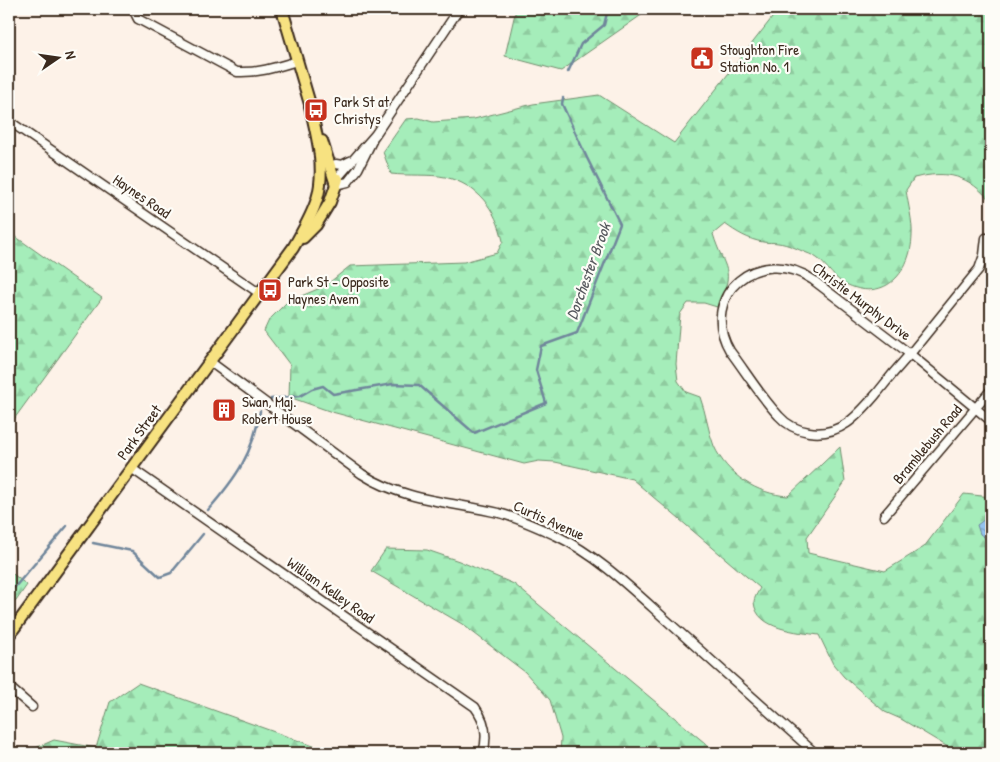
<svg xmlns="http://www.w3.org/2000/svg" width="1000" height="762" font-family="'Patrick Hand',sans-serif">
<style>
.forest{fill:url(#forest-firs);stroke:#708c6c}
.water{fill:url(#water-ripples);stroke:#70869b}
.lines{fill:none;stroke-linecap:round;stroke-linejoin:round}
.stream{stroke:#70869b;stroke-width:2.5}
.minor-casing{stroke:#3b2a1e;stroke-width:11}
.major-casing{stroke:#3b2a1e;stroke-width:14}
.minor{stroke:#fdfcf7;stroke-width:8}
.major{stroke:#f7e281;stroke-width:10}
.labels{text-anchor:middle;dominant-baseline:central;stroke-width:4.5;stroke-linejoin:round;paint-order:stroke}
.poi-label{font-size:15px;fill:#3b2a1e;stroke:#fdfcf7;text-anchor:start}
.street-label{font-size:15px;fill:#3b2a1e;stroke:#fdfcf7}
.water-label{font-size:16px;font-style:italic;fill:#56585d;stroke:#fdfcf7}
</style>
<defs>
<pattern id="forest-firs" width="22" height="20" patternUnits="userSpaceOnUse" patternTransform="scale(1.25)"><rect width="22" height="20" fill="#a5edba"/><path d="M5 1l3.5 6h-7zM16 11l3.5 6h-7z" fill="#8fcb9f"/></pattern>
<pattern id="water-ripples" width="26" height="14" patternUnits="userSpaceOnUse" patternTransform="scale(1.25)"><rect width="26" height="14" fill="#94c3ef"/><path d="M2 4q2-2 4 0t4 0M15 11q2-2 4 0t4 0" fill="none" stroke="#7a9fc1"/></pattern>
</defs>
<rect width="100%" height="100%" fill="#fdf2e8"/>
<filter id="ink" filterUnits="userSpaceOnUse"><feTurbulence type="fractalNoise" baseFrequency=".02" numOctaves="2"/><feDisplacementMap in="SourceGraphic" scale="10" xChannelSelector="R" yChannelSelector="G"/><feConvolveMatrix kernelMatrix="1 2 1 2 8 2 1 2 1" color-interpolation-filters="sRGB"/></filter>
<g filter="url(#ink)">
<g class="forest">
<polygon points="516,9 650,9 561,71 505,56"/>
<path d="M779,9H991V202C969,175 947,170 914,178L906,190C908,205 913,221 912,236C911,271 886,302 848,285C834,280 828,266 817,258C814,256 810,254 807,253C797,249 788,244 778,243C773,242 768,243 763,242C749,240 736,232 725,224L713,234C724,270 737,269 717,307L704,303H688L680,314L676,364L678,381L686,392L700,397C706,413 708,431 714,446C727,475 757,494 788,496L840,447L845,482L807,537L808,553L885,571L924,547L964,494L991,497V753H958L901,719L885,712L844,677L833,664L819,635C799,632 756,630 754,602C754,598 758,592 760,588L632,479L555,462L539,461L524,464L332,412L289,397L290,365L264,331L269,320L287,302L325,286L350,266L464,262L497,253L503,241C496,209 478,185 445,177C431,174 407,176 391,174L383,152L406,119L419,118L433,122L474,119L533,104L599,95L674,143Z"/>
<polygon points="9,232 102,298 9,426"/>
<polygon points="386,549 427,550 459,561 514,584 717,753 560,753 561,738 550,700 525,672 462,624 371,571"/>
<polygon points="9,571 27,585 16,601 9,599"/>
<polygon points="138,683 333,753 24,753 54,740 96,748 110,702"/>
</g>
<polygon class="water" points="991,518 991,542 980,534 977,525 985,519"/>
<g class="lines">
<g class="stream">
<polyline points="568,72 581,44 604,25 608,9"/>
<polyline points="271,399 300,396 312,389 323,386 333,394 393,384 419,385 474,433 546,403 536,370 541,346 577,333 620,224 587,158 562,104 563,98"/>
<path d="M208,510C236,478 253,454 260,411"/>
<polyline points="93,543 132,551 160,577 171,573 203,534"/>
<polyline points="9,588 14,588 67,526"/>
</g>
<g class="minor-casing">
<g id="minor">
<path d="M135,9V13L138,19L237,72C259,73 277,67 297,61"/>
<polyline points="9,121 259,293"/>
<polyline points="336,164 342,165 350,161"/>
<polyline points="339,176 375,135 459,9"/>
<polyline points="336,185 348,182 358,169 372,141"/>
<path d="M986,238L984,255L979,269L910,354L813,280C759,243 697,295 730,351C746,372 760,396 779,416C786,424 797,430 809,432C841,437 859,414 878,392C888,379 899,366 910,354L991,421"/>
<path d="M209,361L362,474C404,501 452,502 499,513C518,518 537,527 555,535C601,557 637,594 674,627C721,669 768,711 815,753"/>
<path d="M131,468L475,707C486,722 488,736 483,753"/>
<polyline points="884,516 991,390"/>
<polyline points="9,687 32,707"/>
</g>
</g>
<g class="major-casing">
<g id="major">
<polyline points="282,9 312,111"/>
<polyline points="322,141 336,185"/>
<polyline points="303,238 316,225 330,202 338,179"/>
<path d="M9,635L293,248C302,232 312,216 317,199C326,169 317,136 310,106"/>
</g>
</g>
<use href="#minor" class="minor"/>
<use href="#major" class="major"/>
</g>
</g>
<defs>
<g id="civic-square" transform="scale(1.25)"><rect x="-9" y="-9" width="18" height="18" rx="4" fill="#c8321e" stroke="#fdfcf7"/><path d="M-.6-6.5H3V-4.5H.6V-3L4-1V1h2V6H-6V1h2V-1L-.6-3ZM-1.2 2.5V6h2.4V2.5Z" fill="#fff"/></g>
<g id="bus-square" transform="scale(1.25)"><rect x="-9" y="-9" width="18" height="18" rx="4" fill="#c8321e" stroke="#fdfcf7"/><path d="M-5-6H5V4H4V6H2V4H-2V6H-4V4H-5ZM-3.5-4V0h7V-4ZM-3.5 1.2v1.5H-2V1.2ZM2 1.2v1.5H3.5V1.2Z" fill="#fff"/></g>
<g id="building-square" transform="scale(1.25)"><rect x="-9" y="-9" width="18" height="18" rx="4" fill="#c8321e" stroke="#fdfcf7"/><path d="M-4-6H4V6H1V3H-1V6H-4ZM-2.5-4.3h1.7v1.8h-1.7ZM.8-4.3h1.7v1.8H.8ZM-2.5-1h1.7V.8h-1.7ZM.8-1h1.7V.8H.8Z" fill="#fff"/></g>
</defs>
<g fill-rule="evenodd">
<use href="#civic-square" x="702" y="58"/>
<use href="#bus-square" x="316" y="110"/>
<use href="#bus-square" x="270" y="290"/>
<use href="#building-square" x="224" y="410"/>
</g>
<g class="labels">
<g class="poi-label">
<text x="720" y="49">Stoughton Fire<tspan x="720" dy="17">Station No. 1</tspan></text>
<text x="334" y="101">Park St at<tspan x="334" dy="17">Christys</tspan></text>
<text x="288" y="281">Park St - Opposite<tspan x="288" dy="17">Haynes Avem</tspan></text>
<text x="242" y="401">Swan, Maj.<tspan x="242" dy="17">Robert House</tspan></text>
</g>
<g class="street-label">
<text transform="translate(142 196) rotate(34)">Haynes Road</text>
<text transform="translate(862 301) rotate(37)">Christie Murphy Drive</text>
<text transform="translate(139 432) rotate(-54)">Park Street</text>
<text transform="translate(927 444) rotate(-50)">Bramblebush Road</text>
<text transform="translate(549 520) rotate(24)">Curtis Avenue</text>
<text transform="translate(331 590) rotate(35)">William Kelley Road</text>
</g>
<g class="water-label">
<text transform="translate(588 271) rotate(-70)">Dorchester Brook</text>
</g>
</g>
<rect width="1000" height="762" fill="none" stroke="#fdfcf7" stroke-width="30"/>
<rect x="15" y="15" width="970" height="732" fill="none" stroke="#3b2a1e" stroke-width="2" filter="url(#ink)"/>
<g transform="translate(58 58) rotate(77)" stroke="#fdfcf7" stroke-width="4" paint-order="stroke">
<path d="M0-4L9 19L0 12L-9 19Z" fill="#3b2a1e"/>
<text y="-8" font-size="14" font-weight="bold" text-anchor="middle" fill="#3b2a1e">N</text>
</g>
</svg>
